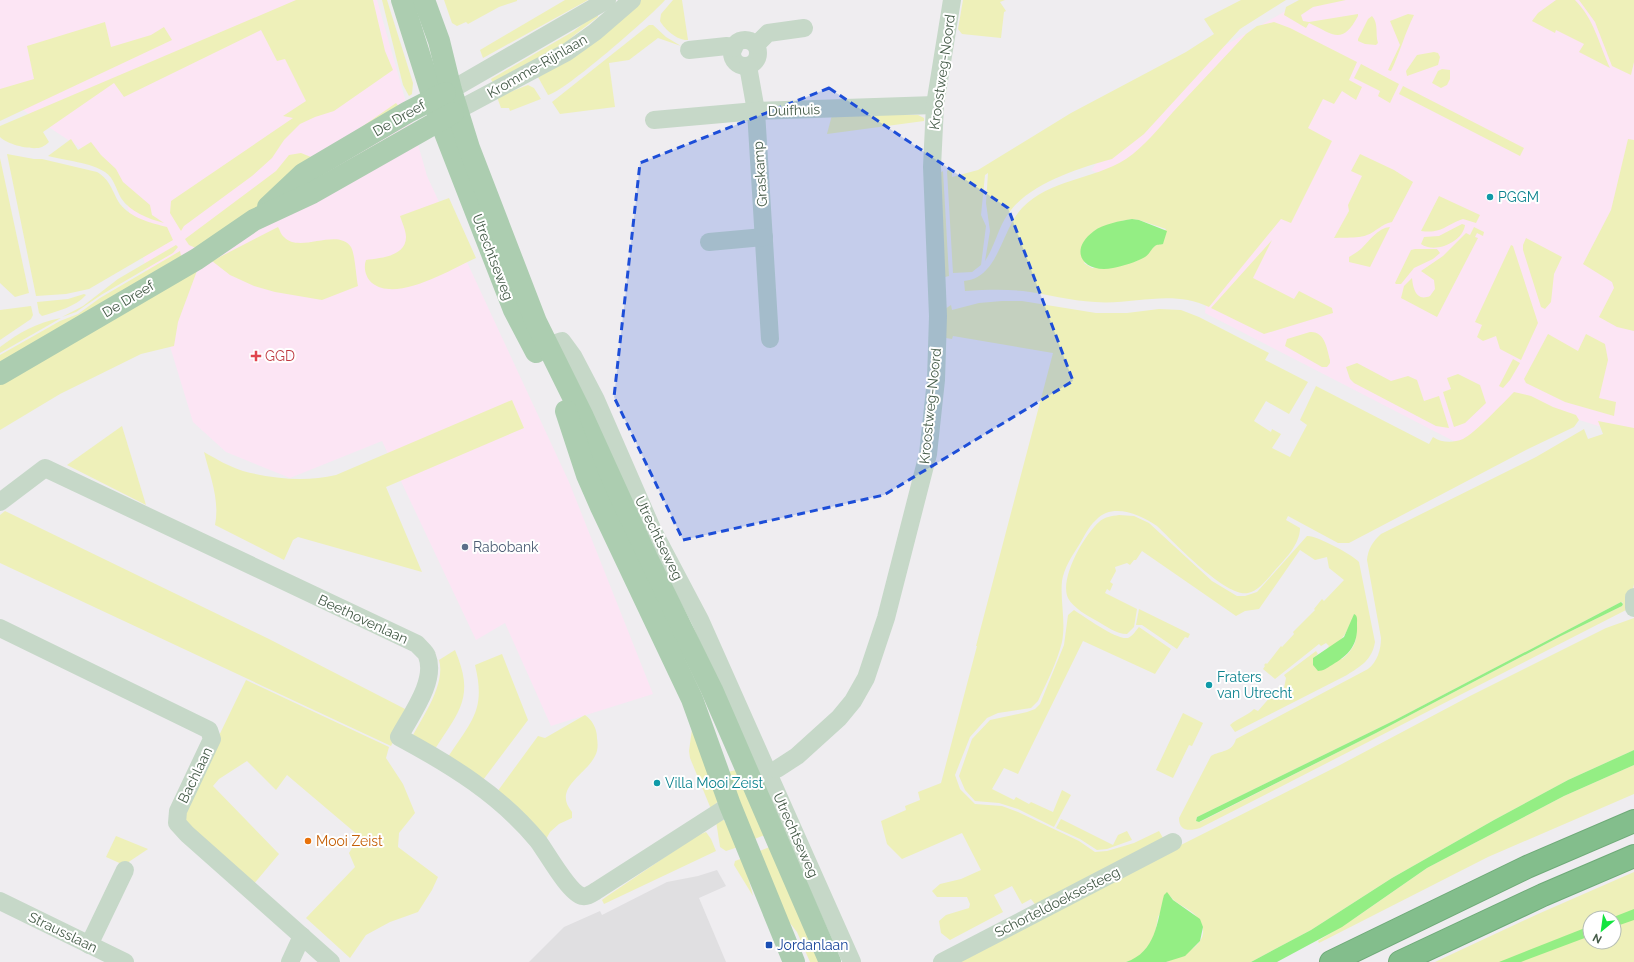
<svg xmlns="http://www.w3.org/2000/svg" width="1634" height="962" font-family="Raleway,sans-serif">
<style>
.commercial{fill:#fce5f4}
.education{fill:#e0dfe1}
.green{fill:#eef0b9;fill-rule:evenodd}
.water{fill:#94ee84}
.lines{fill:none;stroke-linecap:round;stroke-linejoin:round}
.highway-casing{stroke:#6eaa78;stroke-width:24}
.minor{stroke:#c6d8c8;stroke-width:18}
.major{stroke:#accdb0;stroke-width:22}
.highway{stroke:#83be8c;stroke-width:22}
.marked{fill:#1d4ed8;fill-opacity:0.2;stroke:#1d4ed8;stroke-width:3;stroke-dasharray:8 5;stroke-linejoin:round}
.culture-dot{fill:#0f9aa8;stroke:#fff;stroke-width:1.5}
.health-dot{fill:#e0444e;stroke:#fff;stroke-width:1.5}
.service-dot{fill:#5c6f8a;stroke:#fff;stroke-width:1.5}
.food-dot{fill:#e8710a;stroke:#fff;stroke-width:1.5}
.transit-dot{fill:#1a4fb4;stroke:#fff;stroke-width:1.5}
.labels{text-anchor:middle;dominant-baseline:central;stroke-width:4;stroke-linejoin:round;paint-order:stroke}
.street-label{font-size:14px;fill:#455b48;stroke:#fff}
.culture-label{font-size:14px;fill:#0d838f;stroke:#fff;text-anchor:start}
.health-label{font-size:14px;fill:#be3a42;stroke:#fff;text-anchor:start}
.service-label{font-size:14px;fill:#4e5e75;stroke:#fff;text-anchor:start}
.food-label{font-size:14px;fill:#c56008;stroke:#fff;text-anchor:start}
.transit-label{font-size:14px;fill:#164399;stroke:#fff;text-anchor:start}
</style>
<rect width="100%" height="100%" fill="#efedf0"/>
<g class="commercial">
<polygon points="0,0 377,0 427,176 569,482 653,694 551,726 505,623 476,640 382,441 290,478 226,452 193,422 117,172 0,95"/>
<polygon points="1305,0 1634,0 1634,437 1531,405 1471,450 1205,313 1216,225 1091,170 1166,79"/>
</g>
<polygon class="education" points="717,870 726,886 699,898 726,962 529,962 564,927 600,911 602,915 667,882 698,876"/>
<g class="green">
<path d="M296,0H373L385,51L393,70L334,111L315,117L300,124L284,140L272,158L252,176L184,226L181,231L170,213L171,201L293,118L283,116L306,101L285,59L277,61L261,30L124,97L114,83L43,132L49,142C47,144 44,146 42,147C32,151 6,144 0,137V126Z"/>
<polygon points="382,0 387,0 413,83 412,94 409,96 403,85"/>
<polygon points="444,0 517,0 517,1 499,7 468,24 466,22 457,26 452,23"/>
<polygon points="565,0 588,0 483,58 480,50"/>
<path d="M637,0H665C651,16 564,92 548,95L538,77Z"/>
<path d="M673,0H682L688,40C678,41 665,30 660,21L661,14Z"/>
<polygon points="963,0 1005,0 1000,2 1006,11 1004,12 1001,38 962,34 958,29"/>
<path d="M1241,0H1286L1240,29L1144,134L1112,159C1079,168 1028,184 1008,214C998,228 995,246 985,261L990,231L986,203L988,173L985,175L981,215L986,226L981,265L972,272L953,273L947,171L952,168V177L978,170L1071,113L1186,52L1214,34L1204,19Z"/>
<path d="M1299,0H1346L1313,7L1301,15L1303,21L1309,22L1358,14V16C1342,46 1333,34 1309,23L1306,28L1284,15L1286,7Z"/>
<path d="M1556,0H1575C1594,19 1599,44 1610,68L1579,52L1584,44L1556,30L1555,33L1532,21L1538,13Z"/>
<polygon points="1579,0 1634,0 1634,62 1631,75 1612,66 1595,22"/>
<polygon points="597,13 598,17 572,37 563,51 494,86 491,79 574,31"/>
<path d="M1408,14L1414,15C1405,33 1400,52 1391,71L1388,70L1400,45L1390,21Z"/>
<path d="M1372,16C1379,24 1375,34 1378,43L1376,45L1365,44L1358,41V39L1368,19Z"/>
<polygon points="105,22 111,47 151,35 164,27 172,40 0,121 0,89 34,79 27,46"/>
<path d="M1274,22L1290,28L1357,62L1349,80L1362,87L1356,100L1342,91L1334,104L1323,99L1308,128L1332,141L1291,223L1281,219L1209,307C1171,289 1135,305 1095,302C1070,301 1047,294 1023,291C1003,289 984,290 965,291L964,281C999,278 1001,230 1022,208C1050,179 1093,180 1126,159C1144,147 1159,128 1173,112C1197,86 1222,60 1246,34L1257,26ZM1132,219L1139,220L1166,229L1156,245L1137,261L1092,268L1084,263L1121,221Z"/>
<polygon points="649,25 653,25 666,37 681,46 658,38 629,60 609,63 615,107 560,114 552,102"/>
<polygon points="1434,52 1438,53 1440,57 1438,65 1407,76 1406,71 1417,55"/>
<polygon points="1361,64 1399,84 1390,103 1378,96 1380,91 1354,78"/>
<polygon points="1442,69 1450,70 1450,79 1447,85 1441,88 1432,83 1438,71"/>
<polygon points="528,85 534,88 541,99 510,111 509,108 501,108 497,97"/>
<polygon points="1403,86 1524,148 1520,156 1399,94"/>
<polygon points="396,103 401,109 243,221 198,249 189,245 185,239 276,171 289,155 301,153 311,157 310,163"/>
<polygon points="832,115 918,115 924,118 924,121 827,134"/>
<path d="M71,139L78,150L91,142L101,155L116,169L123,182L150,205L152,215L164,223C149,219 130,212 121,198C116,189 114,178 105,172C92,163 64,160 48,156Z"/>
<polygon points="1628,139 1634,140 1634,331 1617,327 1599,317 1614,288 1612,282 1583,264 1611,210"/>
<path d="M7,154L34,159H42L97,172C111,180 112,192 120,204C131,218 151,223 167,227L173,240L89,289L66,294L36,296Z"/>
<path d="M1360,154L1394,170L1413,182L1392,222C1381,224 1376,232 1367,235C1357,239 1344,237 1334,238L1349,211L1348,205L1362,176L1351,171Z"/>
<polygon points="0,158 29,293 15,297 0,283"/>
<polygon points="943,171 949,276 945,277 942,274 940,173"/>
<path d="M1439,196L1480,215L1476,223L1463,219C1445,225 1442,234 1421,231Z"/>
<path d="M449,198L476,258C451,269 397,303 372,283C366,278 363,268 366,260C379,258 406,257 406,237C406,231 402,222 400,216Z"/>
<path d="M1462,224L1465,225C1463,242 1435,254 1421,244L1424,237L1439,236Z"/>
<path d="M278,227C280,230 281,235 284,237C299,254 338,227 351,247C355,254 356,276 358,286L322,300L275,292L254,286L230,275L212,261Z"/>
<path d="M1390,227L1370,267L1349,262V257C1354,254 1359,251 1362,248C1370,240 1378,228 1390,227Z"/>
<path d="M1474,227L1484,232L1483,236L1477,233L1475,237L1478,238L1437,317L1401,298L1404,286L1412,278C1413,288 1416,302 1430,296L1435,289L1434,280L1421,271L1443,256L1466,233L1470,235Z"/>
<polygon points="1526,238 1562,257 1554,274 1551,302 1545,309 1541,307 1523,250 1523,245"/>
<polygon points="1272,240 1253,278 1294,299 1299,291 1332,308 1333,313 1264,334 1211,308"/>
<polygon points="176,245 178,247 173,253 101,295 76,312 62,317 83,306 118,279"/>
<polygon points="1511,245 1513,246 1538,323 1521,360 1500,349 1496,336 1483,341 1477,337 1482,325 1475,322"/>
<polygon points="1415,249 1437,249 1440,253 1433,259 1414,268 1401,284 1396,284 1395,283 1411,250"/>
<polygon points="180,251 181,256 0,364 0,355 60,321 78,314 100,298"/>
<polygon points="198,268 178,322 174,346 141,354 60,394 0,430 0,381"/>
<path d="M84,294L86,295C75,307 58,311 42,316L39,313L37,302L68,299Z"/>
<path d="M1002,301H1022L1096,313H1127L1159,309L1181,310L1199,317L1269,353L1265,360L1308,382L1289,414L1266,401L1254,421L1271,432L1272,429L1281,434L1272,448L1290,457L1307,425L1300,420L1316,386L1429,444L1433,437C1442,443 1453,443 1463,439C1475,433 1503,403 1514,392L1531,396L1553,407L1576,415L1579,420L1574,427L1528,449L1349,543H1338L1288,516L1286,520L1300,528C1300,544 1286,558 1276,569C1269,577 1259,591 1248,593C1226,598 1174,542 1157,526C1140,515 1113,502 1096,520C1088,527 1084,537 1079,545C1072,556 1064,568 1062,581C1060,601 1066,621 1062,642C1057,662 1047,682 1038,701L1031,708L998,713L987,718L970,737L955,775L960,789L975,804L1002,806L1018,812L1079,841L1095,852L1107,851L1134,843L1159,831L1163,838L1037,907L1031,899L1022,904L1012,886L994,895L1003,912L950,940L941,933L939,921L946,915L969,908L970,904L967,897H937L932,891L940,884L961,879L981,870L962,833L902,859L887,844L881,821L906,810L905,806L920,800L918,792L941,783L977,646H976L1053,353L953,336L952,339L946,338L945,309L951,305L952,310L979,303Z"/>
<polygon points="31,306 33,315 31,319 0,340 0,310"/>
<path d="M61,318L0,353V347C20,332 36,323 61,318Z"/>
<path d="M1310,332C1325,331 1327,349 1330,360V363L1327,367H1322L1285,346L1287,339Z"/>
<polygon points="1548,334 1578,351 1586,334 1605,344 1608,360 1599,398 1616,402 1614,416 1565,402 1526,383 1524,379"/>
<polygon points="1513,359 1520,363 1510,380 1503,388 1499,386"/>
<polygon points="1357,363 1391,381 1408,376 1417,380 1424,401 1439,396 1449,428 1436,426 1354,383 1350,379 1346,367"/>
<polygon points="1458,374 1480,385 1486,403 1465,423 1454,427 1443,392 1451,389 1447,378"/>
<path d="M512,400L524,428L386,487L422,572L298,537L293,540L284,560L215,525C220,500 210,476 204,452C216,459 230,467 243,471C273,479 306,482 336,475Z"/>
<path d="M1598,421L1634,428V584L1630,603L1626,610L1200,828C1190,831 1179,832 1179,818L1211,756C1221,750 1232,753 1236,739L1368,669C1377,662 1381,650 1381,638L1367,560C1368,549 1373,541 1381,534L1536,457L1584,429L1588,439L1603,434ZM1621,602L1623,603L1622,606L1561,636L1376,733L1200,822L1196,821L1197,817L1395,720Z"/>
<polygon points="122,426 146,505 67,465"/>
<polygon points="5,511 269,639 409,711 391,746 0,563 0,515"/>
<path d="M1119,515L1134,516L1149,523L1212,581L1237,596H1245L1257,592L1307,536C1316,535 1353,555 1359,562L1375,642C1372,660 1361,666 1347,675L1235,732L1230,725C1238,718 1247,716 1254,709L1258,711L1279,687L1284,688L1286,678L1284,675L1316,651L1318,654L1313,658L1342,659C1360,644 1357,635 1354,614C1349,629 1343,643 1327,648L1329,646L1326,643L1321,646L1319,644L1275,679L1263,669L1265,666L1264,665L1266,663L1267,664L1281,646L1282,647L1294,634L1293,632L1315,610L1314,609L1322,599L1324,601L1344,580L1329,568L1327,557L1315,560L1300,550L1259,609L1245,611L1236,616L1142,551L1136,560H1134L1130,565L1127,563L1115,567L1116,571L1110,582L1113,584L1110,591L1107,589L1105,593L1137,609L1134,627L1127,634C1116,634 1106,626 1097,621C1088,616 1073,608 1068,598C1059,579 1084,535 1099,522C1104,517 1112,516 1119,515Z"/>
<polygon points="1139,609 1190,634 1188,638 1185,637 1177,649 1142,625 1136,625"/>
<path d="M1074,610C1085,617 1116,640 1128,638C1133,636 1136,630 1139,627L1171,649L1155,674L1083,641L1018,774L1004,768L992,789L1014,800L1016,797L1029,804L1031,802L1053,812L1062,790L1071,795L1054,827L1018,809L999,803L975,801L965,790L959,776L972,739L990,720L1027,712L1035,709L1040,704L1064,645L1068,615Z"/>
<path d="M1634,618V750L1568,780L1494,820L1392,878L1311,930L1251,962H1166C1187,955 1220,938 1193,913C1186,907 1176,904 1170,896L1158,917L1155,934L1148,947L1136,959L1126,962H958L1155,858L1340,765L1470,696L1606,628Z"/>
<path d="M455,650C475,697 460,710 435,749L412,737C423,716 446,684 439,660Z"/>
<path d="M502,654L528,720L483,780L448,757C472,720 486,710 475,665Z"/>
<polygon points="246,680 389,747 386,758 403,784 415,813 399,833 398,847 438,877 432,890 418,912 390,922 366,935 350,958 306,918 355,867 349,853 359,836 287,775 276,790 247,761 219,779 213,786 279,854 253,885 179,818"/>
<polygon points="1183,713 1203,723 1192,746 1189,745 1173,778 1156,770"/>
<path d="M585,715C592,720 597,728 597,738C598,744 598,751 595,756C586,775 552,788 572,812V818L559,824L550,832L545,841L497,792L538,736L545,738Z"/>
<polygon points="692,729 720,799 711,809 690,758 689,751"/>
<polygon points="1634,765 1634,794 1488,857 1319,943 1318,941 1358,916 1427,868 1564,796"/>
<polygon points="740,769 770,833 752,840 728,772"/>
<polygon points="1061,819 1113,845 1118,835 1127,831 1132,840 1107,849 1097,850 1080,839 1056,828"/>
<polygon points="724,820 738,847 726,851 720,847 716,821"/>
<polygon points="706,832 711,839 716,851 604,904 602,900 606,897 696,836"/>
<polygon points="116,836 148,849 124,865 106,857"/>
<polygon points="775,845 824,962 810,962 797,932 782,913 757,852"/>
<polygon points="743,858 753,896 734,865 735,861"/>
<path d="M1634,872V962H1435L1538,914ZM1590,918H1614V942H1590Z"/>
</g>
<g class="water">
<path d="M1132,219L1139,220L1167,231L1163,244C1160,245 1157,244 1155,246C1151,249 1150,254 1145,257C1137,262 1122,266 1113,268C1084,274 1067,251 1094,231C1103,224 1120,221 1132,219Z"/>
<polygon points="1621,602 1623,604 1622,606 1561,636 1376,733 1199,822 1196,821 1197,817 1395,720"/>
<path d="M1354,614C1358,616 1357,620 1357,625C1358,645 1349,655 1332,665C1327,668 1323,671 1318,671L1313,665V658L1344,637Z"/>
<polygon points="1634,750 1634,765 1564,796 1427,868 1342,927 1277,962 1251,962 1311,930 1392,878 1494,820 1568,780"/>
<path d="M1167,892L1173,900L1200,919L1203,927L1200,941L1185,956L1166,962H1126C1156,952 1157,922 1164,895Z"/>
<polygon points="1634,909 1634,920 1614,927 1614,918 1611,918"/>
<polygon points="1590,926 1590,936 1521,962 1499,962"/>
</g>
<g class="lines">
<g class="highway-casing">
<g id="highway">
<polyline points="1331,962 1527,867 1634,821"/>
<polyline points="1400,962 1543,895 1634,856"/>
</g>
</g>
<g class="minor">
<circle cx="745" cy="53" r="13"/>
<polyline points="756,45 768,33 804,28"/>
<polyline points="689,50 727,46 734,48"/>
<polyline points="748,66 756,111 770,339"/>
<polyline points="451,90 607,0"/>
<polyline points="458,110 567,52 595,32 632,0"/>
<polyline points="654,120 756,111 935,105"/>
<polyline points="709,242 764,237"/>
<polyline points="547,346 562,341 573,356 596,400 653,531 700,620 852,962"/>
<path d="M0,502L45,468L417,644C420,648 426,652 427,656C437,681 410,716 399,737C451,765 500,795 538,841C547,853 569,893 582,896C587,897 591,894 596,891L730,805"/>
<polyline points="1634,597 1634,608"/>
<polyline points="0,628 209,730 212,739 178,811 177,823 187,834 331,962"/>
<polyline points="777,769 797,756 839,718 853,701 866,678 886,618 928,454 936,380 938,316 932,167 935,105 952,0"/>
<polyline points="0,901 125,962"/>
<polyline points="89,945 125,870"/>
<polyline points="290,962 302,936"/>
<polyline points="942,962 1173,842"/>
</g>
<g class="major">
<polyline points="402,0 440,120 514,310 536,352"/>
<polyline points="424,0 439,41 451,90 469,148 536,322 583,417 647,558 712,690 830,962"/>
<polyline points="268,207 303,174 408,112 445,93"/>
<polyline points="0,374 197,259 254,220 312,193 453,113"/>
<polyline points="566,411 587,475 601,507 692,699 730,805 794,962"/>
</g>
<use href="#highway" class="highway"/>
</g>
<path class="marked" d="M829,88L1008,208L1073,381L884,495L683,540L614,397L640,163Z"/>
<g class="culture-dot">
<circle cx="1490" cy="197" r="4"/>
<circle cx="1209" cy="685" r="4"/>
<circle cx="657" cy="783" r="4"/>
</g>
<path class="health-dot" d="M254 350h4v4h4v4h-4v4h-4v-4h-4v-4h4z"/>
<circle class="service-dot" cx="465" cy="547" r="4"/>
<circle class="food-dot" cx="308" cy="841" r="4"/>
<rect class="transit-dot" x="765" y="941" width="8" height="8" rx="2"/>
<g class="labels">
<g class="street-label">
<text transform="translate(537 66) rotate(-30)">Kromme-Rijnlaan</text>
<text transform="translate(942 72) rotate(-82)">Kroostweg-Noord</text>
<text transform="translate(794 110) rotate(-2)">Duifhuis</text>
<text transform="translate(399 118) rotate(-30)">De Dreef</text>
<text transform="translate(760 174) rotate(-94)">Graskamp</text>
<text transform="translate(493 257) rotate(69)">Utrechtseweg</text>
<text transform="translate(128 299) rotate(-31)">De Dreef</text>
<text transform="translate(930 406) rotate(-84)">Kroostweg-Noord</text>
<text transform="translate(659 538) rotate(64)">Utrechtseweg</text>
<text transform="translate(363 619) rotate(25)">Beethovenlaan</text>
<text transform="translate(195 775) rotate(-64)">Bachlaan</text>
<text transform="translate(796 835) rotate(66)">Utrechtseweg</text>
<text transform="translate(1057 902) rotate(-27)">Schorteldoeksesteeg</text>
<text transform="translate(63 932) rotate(26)">Strausslaan</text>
</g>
<g class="culture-label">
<text x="1498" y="197">PGGM</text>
<text x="1217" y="677">Fraters<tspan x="1217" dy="16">van Utrecht</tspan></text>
<text x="665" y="783">Villa Mooi Zeist</text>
</g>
<g class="health-label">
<text x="265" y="356">GGD</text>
</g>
<g class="service-label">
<text x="473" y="547">Rabobank</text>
</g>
<g class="food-label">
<text x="316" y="841">Mooi Zeist</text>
</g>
<g class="transit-label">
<text x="777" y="945">Jordanlaan</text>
</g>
</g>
<g transform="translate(1602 930) rotate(209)"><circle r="19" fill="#ffffff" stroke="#b5bdb6"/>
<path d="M0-3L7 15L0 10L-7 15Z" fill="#13e43f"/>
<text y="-6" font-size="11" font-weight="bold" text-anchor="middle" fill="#455b48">N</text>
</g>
</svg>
